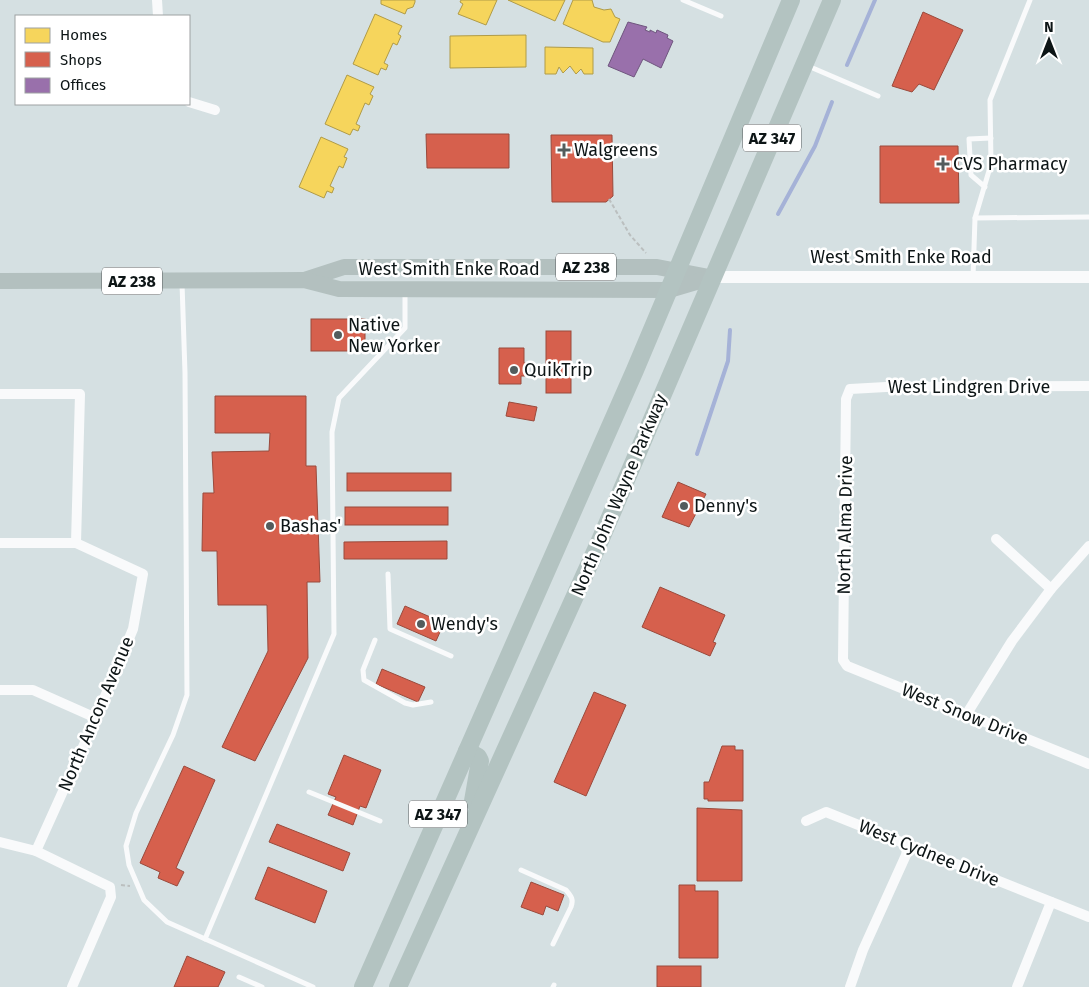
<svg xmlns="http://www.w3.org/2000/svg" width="1089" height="987" font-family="'Fira Sans',sans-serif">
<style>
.homes{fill:#f6d55c;stroke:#b09b47}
.shops{fill:#d6604d;stroke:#9a4a3c}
.offices{fill:#9970ab;stroke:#6f557e}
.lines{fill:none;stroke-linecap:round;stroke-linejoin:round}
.stream{stroke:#a5b2d7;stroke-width:4}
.path{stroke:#bbbfbf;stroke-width:2;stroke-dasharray:4 2.5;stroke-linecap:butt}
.service{stroke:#f9fafb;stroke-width:5}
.minor{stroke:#f9fafb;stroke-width:10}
.tertiary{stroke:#f9fafb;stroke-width:12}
.primary{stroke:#b3c0bf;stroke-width:16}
.trunk{stroke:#b3c3c1;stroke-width:18}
.poi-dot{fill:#535c5d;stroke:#fff;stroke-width:2}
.labels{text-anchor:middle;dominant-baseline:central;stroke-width:5;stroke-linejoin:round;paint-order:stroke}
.shield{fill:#fff;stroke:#565b5c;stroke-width:1}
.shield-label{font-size:16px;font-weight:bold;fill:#0d1516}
.poi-label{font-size:18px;fill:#0d1516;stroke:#fff;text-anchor:start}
.street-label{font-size:18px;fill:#0d1516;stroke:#fff}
</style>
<rect width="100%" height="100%" fill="#d5e0e2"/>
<g class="homes">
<polygon points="381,0 415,0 415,2 413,7 407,9 405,14 381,4"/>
<polygon points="461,0 497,0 486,25 458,14 463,4 460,2"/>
<polygon points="508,0 565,0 555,21"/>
<polygon points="573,0 592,0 594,7 604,10 611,9 615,17 620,19 610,42 603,42 563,24"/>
<polygon points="375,14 402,26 398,34 401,36 397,45 393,43 384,63 388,65 386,70 381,68 378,75 353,64"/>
<polygon points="526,35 526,67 450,68 450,36"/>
<polygon points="545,47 593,48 593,74 584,74 581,69 576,74 570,66 563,73 559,67 556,74 545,74"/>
<polygon points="347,75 374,87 370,94 373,96 369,105 365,103 356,124 360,126 358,131 353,129 350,135 325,124"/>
<polygon points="321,137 348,149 344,157 347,158 343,168 339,166 330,186 334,188 332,193 327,191 324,198 299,187"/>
</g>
<g class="shops">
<polygon points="923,12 963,30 934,90 919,84 912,92 892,86"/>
<polygon points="426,134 509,134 509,168 427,168"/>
<polygon points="551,135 612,135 613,196 606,202 552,202"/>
<polygon points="880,146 958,146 959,203 880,203"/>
<rect x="311" y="319" width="54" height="32"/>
<rect x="546" y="331" width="25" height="62"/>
<polygon points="499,348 524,348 524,363 528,363 528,376 521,376 521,384 499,384"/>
<polygon points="215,396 306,396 306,466 316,466 320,582 307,582 308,658 255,761 222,747 268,651 267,605 218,605 217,551 202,551 203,493 214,493 212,452 269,451 270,433 215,433"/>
<polygon points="509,402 537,407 534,421 506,416"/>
<rect x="347" y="473" width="104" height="18"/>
<polygon points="678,482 706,494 689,527 662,517"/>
<rect x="345" y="507" width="103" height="18"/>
<polygon points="447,541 447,559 344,559 344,542"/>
<polygon points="660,587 725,615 713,642 716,643 710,656 642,627"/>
<polygon points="405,606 444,623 436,641 397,624"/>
<polygon points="382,669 425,687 418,702 376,684"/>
<polygon points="594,692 626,705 586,796 554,782"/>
<polygon points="722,746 735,746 735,750 743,750 743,801 708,801 708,799 704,799 704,782 709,782"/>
<polygon points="344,755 381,770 366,808 360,806 353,825 328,815 336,797 328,794"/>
<polygon points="184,766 215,780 176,868 184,872 177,886 158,878 160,872 140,863"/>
<polygon points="697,808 742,810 742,881 697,881"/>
<polygon points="277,824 350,853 343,871 269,842"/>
<polygon points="268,867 327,891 315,923 255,899"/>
<polygon points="531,882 564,895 558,911 546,906 543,915 521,907"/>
<polygon points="679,885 695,885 695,891 718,891 718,958 679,958"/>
<polygon points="187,956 225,972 218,987 174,987"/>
<rect x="657" y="966" width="44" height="21"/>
</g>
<polygon class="offices" points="628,22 647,27 645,30 650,32 650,30 656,33 657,30 668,35 667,38 673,41 661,68 643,59 634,77 608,66"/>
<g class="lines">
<g class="stream">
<polyline points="847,65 875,0"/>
<polyline points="778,214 815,146 832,102"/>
<polyline points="697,454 728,361 730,330"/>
</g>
<g class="path">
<polyline points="609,199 630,235 646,253"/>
<polyline points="121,885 130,886"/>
</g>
<g class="service">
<polyline points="683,0 721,16"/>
<polyline points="808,66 878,96"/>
<polyline points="985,187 971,175 969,139 991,138"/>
<polyline points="975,218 1089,217"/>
<polyline points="973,278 975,218 991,164 990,100 1030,0"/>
<polyline points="182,283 185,373 187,695 173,735 136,813 126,846 129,865 144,900 167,922 313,987"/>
<polyline points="388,574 390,629 451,656"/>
<polyline points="375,640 363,670 364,680 405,703 413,705 431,702"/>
<polyline points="309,792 380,821"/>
<path d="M521,870L566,890C571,896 574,899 571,907L553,944"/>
<polyline points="205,939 334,634 332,432 339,398 405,328 405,290"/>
<polyline points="239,977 262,987"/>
<polyline points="553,987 554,985"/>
</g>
<g class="minor">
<polyline points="157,0 158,16"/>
<polyline points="189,102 215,110"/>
<polyline points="1089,386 886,387 850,389 846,399 843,660 847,666 1089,764"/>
<polyline points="0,394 80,394 76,543"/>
<polyline points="996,539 1051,589"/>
<polyline points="0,543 76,543 143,574 133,629 96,718 36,851"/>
<polyline points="0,690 33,690 96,718"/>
<polyline points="966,715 1012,641 1051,589 1089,546"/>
<polyline points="806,821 826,812 1089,917"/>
<polyline points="0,842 36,851 110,887 111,897 72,987"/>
<polyline points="850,987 863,950 906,855 908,843"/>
<polyline points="1017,987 1051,902"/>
</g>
<polyline class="tertiary" points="713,277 1089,277"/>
<g class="primary">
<polyline points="304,280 344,267 657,267 709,277"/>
<polyline points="0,281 304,280 339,289 669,290 713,277"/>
</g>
<g class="trunk">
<polyline points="467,751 478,757 480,761 473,801"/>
<polyline points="363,987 635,370 791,0"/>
<polyline points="398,987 599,543 832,0"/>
</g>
</g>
<g class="poi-dot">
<path d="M561.5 142.5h5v5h5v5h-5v5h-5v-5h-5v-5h5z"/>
<path d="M940.5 156.5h5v5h5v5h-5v5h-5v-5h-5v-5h5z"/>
<circle cx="338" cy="335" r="5"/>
<circle cx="514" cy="370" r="5"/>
<circle cx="684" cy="506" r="5"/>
<circle cx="270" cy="526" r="5"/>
<circle cx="421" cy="624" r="5"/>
</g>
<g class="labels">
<g class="shield">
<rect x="743" y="124.5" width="58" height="27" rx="4"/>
<rect x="556" y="253.5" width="60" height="27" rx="4"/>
<rect x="102" y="267.5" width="60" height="27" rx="4"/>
<rect x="409" y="800.5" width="58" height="27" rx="4"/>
</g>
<g class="shield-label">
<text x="772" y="138">AZ 347</text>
<text x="586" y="267">AZ 238</text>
<text x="132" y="281">AZ 238</text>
<text x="438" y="814">AZ 347</text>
</g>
<g class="poi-label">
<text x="574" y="150">Walgreens</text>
<text x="953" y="164">CVS Pharmacy</text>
<text x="348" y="325">Native<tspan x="348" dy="21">New Yorker</tspan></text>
<text x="524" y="370">QuikTrip</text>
<text x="694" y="506">Denny's</text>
<text x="280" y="526">Bashas'</text>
<text x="431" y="624">Wendy's</text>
</g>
<g class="street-label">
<text x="901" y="257">West Smith Enke Road</text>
<text x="449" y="269">West Smith Enke Road</text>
<text x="969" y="387">West Lindgren Drive</text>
<text transform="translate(619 495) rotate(-67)">North John Wayne Parkway</text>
<text transform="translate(845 525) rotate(-89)">North Alma Drive</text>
<text transform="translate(96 714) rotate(-67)">North Ancon Avenue</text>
<text transform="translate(965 714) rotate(22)">West Snow Drive</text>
<text transform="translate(929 853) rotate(22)">West Cydnee Drive</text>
</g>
</g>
<rect x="15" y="15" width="175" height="90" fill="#ffffff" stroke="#9ea1a2"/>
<rect x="25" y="28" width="25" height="15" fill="#f6d55c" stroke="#9ea1a2"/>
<text x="60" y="40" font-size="15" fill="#0d1516">Homes</text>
<rect x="25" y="52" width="25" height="15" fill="#d6604d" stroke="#9ea1a2"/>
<text x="60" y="65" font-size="15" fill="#0d1516">Shops</text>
<rect x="25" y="78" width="25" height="15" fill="#9970ab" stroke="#9ea1a2"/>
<text x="60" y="90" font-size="15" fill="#0d1516">Offices</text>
<g transform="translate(1049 40)" stroke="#ffffff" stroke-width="4" paint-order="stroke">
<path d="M0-4L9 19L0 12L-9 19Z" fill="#0d1516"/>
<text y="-8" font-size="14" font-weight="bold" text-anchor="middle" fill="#0d1516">N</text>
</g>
</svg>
